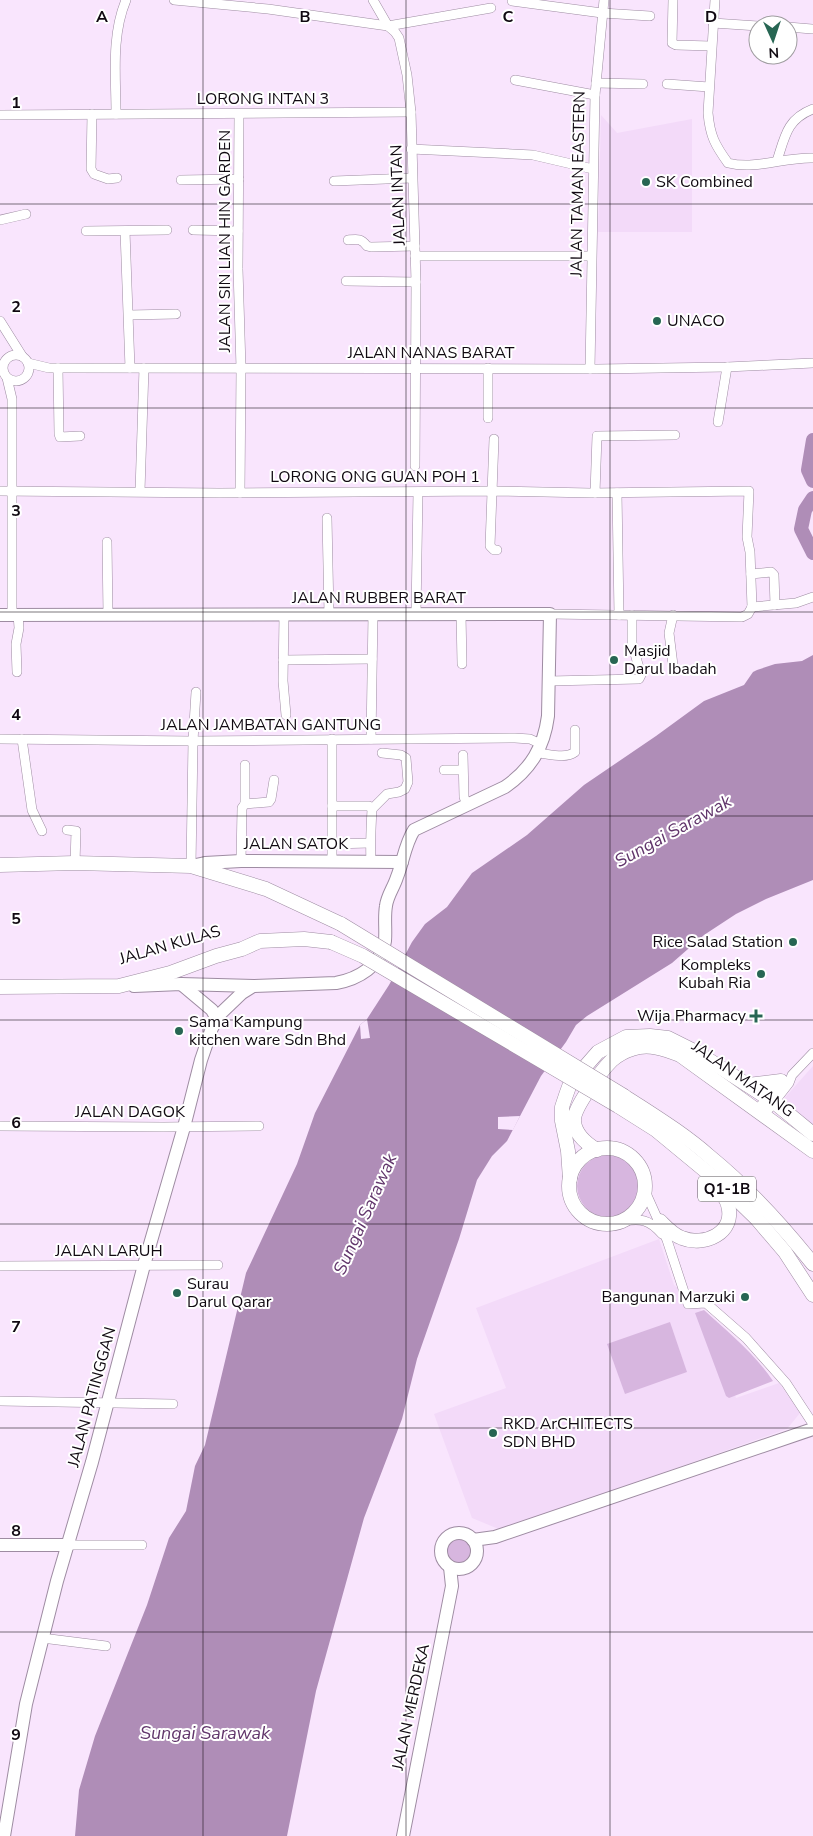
<svg xmlns="http://www.w3.org/2000/svg" width="813" height="1836" font-family="'Nunito Sans',sans-serif">
<style>
.built{fill:#f3daf9}
.grass{fill:#d7b6df}
.water{fill:#af8db7}
.pier{fill:#f9e5fd}
.lines{fill:none;stroke-linecap:round;stroke-linejoin:round}
.river{stroke:#af8db7;stroke-width:14}
.street-casing{stroke:#9e8ca2;stroke-width:10}
.secondary-casing{stroke:#9e8ca2;stroke-width:14}
.primary-casing{stroke:#9e8ca2;stroke-width:15}
.street{stroke:#fff;stroke-width:9}
.secondary{stroke:#fff;stroke-width:12}
.primary{stroke:#fff;stroke-width:14}
.primary-bridge-casing{stroke:#9e8ca2;stroke-width:15;stroke-linecap:butt}
.primary-bridge{stroke:#fff;stroke-width:14}
.grid{fill:none;stroke:#100911;stroke-width:1;stroke-opacity:0.55}
.poi-dot{fill:#276653;stroke:#fff;stroke-width:2}
.labels{text-anchor:middle;dominant-baseline:central;stroke-width:4;stroke-linejoin:round;paint-order:stroke}
.shield{fill:#fff;stroke:#585358;stroke-width:1}
.shield-label{font-size:15px;font-weight:bold;fill:#100911}
.street-label{font-size:16px;fill:#100911;stroke:#fff}
.poi-label{font-size:16px;fill:#100911;stroke:#fff;text-anchor:start}
.water-label{font-size:18px;font-style:italic;fill:#61356b;stroke:#fff}
.grid-label{font-size:16px;text-anchor:middle;font-weight:bold;fill:#100911;stroke:#fff;stroke-width:4;stroke-linejoin:round;paint-order:stroke}
</style>
<rect width="100%" height="100%" fill="#f9e5fd"/>
<g class="built">
<polygon points="601,115 617,133 692,119 692,232 598,232"/>
<polygon points="813,1066 813,1127 782,1101"/>
<polygon points="659,1239 674,1285 697,1304 704,1314 736,1398 779,1383 800,1413 787,1429 501,1530 472,1518 434,1414 506,1388 476,1308"/>
</g>
<g class="grass">
<circle cx="608" cy="1186" r="31"/>
<path d="M704,1310C728,1332 755,1354 773,1381L729,1398L726,1396L695,1313Z"/>
<polygon points="670,1322 687,1372 625,1394 607,1344"/>
<circle cx="459" cy="1551" r="15"/>
</g>
<polygon class="water" points="813,655 813,880 766,899 736,914 704,935 672,963 587,1016 576,1025 566,1042 541,1076 507,1141 492,1156 477,1180 459,1239 417,1359 402,1419 364,1518 316,1691 287,1836 75,1836 79,1790 95,1736 147,1605 169,1538 186,1511 195,1466 205,1445 246,1273 297,1164 315,1113 360,1025 367,1019 389,985 412,942 425,924 447,907 472,873 527,835 584,785 656,736 704,701 744,685 753,672 757,670 775,664 802,661"/>
<g class="pier">
<polygon points="367,1019 370,1038 361,1039 360,1025"/>
<polygon points="520,1116 513,1130 498,1129 498,1117"/>
</g>
<g class="lines">
<g class="river">
<polyline points="813,440 808,470 813,481"/>
<polyline points="813,498 805,510 801,529 813,553"/>
</g>
<g class="street-casing">
<g id="street">
<polyline points="174,0 268,9 388,26 491,8"/>
<polyline points="373,0 388,26 395,32 399,38 407,75 411,112 416,282 415,466"/>
<polyline points="673,0 672,43 676,45 711,46"/>
<path d="M715,0L708,113C710,136 715,145 728,163C756,170 784,157 813,158"/>
<polyline points="512,1 602,13 650,16"/>
<polyline points="713,23 758,26"/>
<polyline points="788,27 812,29"/>
<polyline points="515,80 595,95"/>
<polyline points="596,83 643,84"/>
<polyline points="667,84 709,87"/>
<polyline points="92,114 91,169 94,174 108,179 117,178"/>
<path d="M116,114C116,76 111,36 126,0"/>
<polyline points="239,114 238,269 241,368 240,493"/>
<polyline points="0,115 411,112"/>
<polyline points="411,149 533,155 593,169"/>
<path d="M777,161C785,136 787,119 813,109"/>
<polyline points="181,180 239,179"/>
<polyline points="334,181 412,178"/>
<polyline points="0,220 26,214"/>
<polyline points="193,230 238,231"/>
<polyline points="86,231 167,230"/>
<polyline points="125,231 130,368"/>
<path d="M348,240C357,239 361,238 367,246L371,247L415,246"/>
<polyline points="415,256 591,256"/>
<polyline points="346,281 416,282"/>
<polyline points="129,315 176,314"/>
<polyline points="0,321 22,356"/>
<circle cx="16" cy="368" r="13"/>
<polyline points="28,363 49,368 67,368 597,369 727,367 813,363"/>
<polyline points="58,368 59,434 60,437 80,436"/>
<polyline points="488,368 488,418"/>
<polyline points="590,369 595,95 604,0"/>
<polyline points="7,378 12,399 12,615"/>
<polyline points="718,422 727,367"/>
<polyline points="494,439 490,546 494,550 497,550"/>
<polyline points="0,491 219,493 492,491 591,493 749,491 747,537 750,552 752,607"/>
<polyline points="140,491 144,368"/>
<polyline points="595,493 597,436 675,435"/>
<polyline points="617,493 619,615"/>
<polyline points="327,518 329,614"/>
<polyline points="107,542 108,615"/>
<polyline points="751,574 771,572 774,575 775,605"/>
<polyline points="752,607 796,603 813,597"/>
<polyline points="416,614 418,492"/>
<polyline points="461,614 462,664"/>
<polyline points="550,614 742,617 748,614 752,607"/>
<polyline points="284,615 283,681 286,715"/>
<polyline points="283,660 372,659"/>
<polyline points="673,665 669,633 673,615"/>
<polyline points="17,672 16,644 19,628 18,614"/>
<polyline points="549,681 639,679 641,675 632,643 632,615"/>
<polyline points="0,739 193,741 515,738 530,739 541,744"/>
<polyline points="22,739 32,810 42,831"/>
<polyline points="371,739 373,614"/>
<path d="M538,753C549,754 566,759 575,752V730"/>
<polyline points="463,755 464,797 467,805"/>
<polyline points="245,765 245,804"/>
<polyline points="444,770 462,770"/>
<path d="M332,806H369L372,809C371,827 370,844 371,862"/>
<polyline points="372,809 387,794 399,792 405,789 408,782 406,758 401,755 382,753"/>
<polyline points="67,830 76,831 75,863"/>
<polyline points="332,844 370,843"/>
<polyline points="241,861 242,808 245,804 269,802 271,799 274,780"/>
<polyline points="332,862 332,739"/>
<polyline points="191,866 193,741 196,692"/>
<polyline points="757,1110 783,1080"/>
<polyline points="764,1115 789,1083 792,1075 813,1053"/>
<polyline points="0,1126 164,1127 259,1126"/>
<polyline points="645,1191 667,1240 688,1304 706,1303 746,1338 786,1383 813,1424"/>
<path d="M621,1221C641,1219 648,1218 662,1234"/>
<polyline points="0,1266 218,1265"/>
<polyline points="0,1401 173,1404"/>
<polyline points="68,1545 142,1545"/>
<polyline points="42,1638 106,1646"/>
</g>
</g>
<g class="secondary-casing">
<g id="secondary">
<path d="M0,615L550,614L548,716C544,747 531,769 505,787L414,830C405,844 403,862 397,877C394,887 387,896 386,906C384,917 386,929 385,941C381,966 358,979 336,983L254,986L181,984L134,986"/>
<polyline points="191,866 205,863 241,861 402,862"/>
<polyline points="181,984 212,1010 217,1019"/>
<circle cx="459" cy="1551" r="18"/>
<polyline points="473,1540 495,1537 813,1429"/>
<polyline points="0,1545 68,1545"/>
<polyline points="4,1836 26,1704 57,1581 92,1462 144,1265 184,1127 201,1060 212,1028 220,1014 242,993 253,986"/>
<polyline points="403,1836 452,1586 450,1567"/>
</g>
</g>
<g class="primary-casing">
<g id="primary">
<polyline points="0,865 75,863 191,866 266,889 341,924"/>
<polyline points="0,987 119,986 170,973 216,956 242,949 260,941 304,939 331,942"/>
<polyline points="748,1085 781,1081"/>
<path d="M624,1096C653,1115 683,1133 709,1156C747,1187 782,1225 813,1264"/>
<polyline points="618,1106 656,1130 719,1182 756,1218 785,1252 813,1295"/>
<circle cx="607" cy="1186" r="38"/>
<path d="M597,1150C587,1144 575,1134 574,1121C573,1108 602,1070 612,1060C618,1055 625,1051 632,1049C648,1043 665,1049 680,1055L813,1151"/>
<polyline points="570,1179 568,1151 562,1121 562,1107 566,1095 570,1084 598,1052 626,1037 650,1036 668,1038 698,1053 774,1102 813,1134"/>
<path d="M660,1221C666,1227 673,1235 682,1238C704,1247 736,1233 728,1205C727,1199 721,1193 718,1189"/>
</g>
</g>
<use href="#street" class="street"/>
<use href="#secondary" class="secondary"/>
<use href="#primary" class="primary"/>
<g class="primary-bridge-casing">
<g id="primary-bridge">
<polyline points="341,924 624,1096"/>
<polyline points="331,942 363,956 618,1106"/>
</g>
</g>
<use href="#primary-bridge" class="primary-bridge"/>
</g>
<path class="grid" d="M203,0V1836M406,0V1836M610,0V1836M0,204H813M0,408H813M0,612H813M0,816H813M0,1020H813M0,1224H813M0,1428H813M0,1632H813"/>
<g class="poi-dot">
<circle cx="646" cy="182" r="5"/>
<circle cx="657" cy="321" r="5"/>
<circle cx="614" cy="660" r="5"/>
<circle cx="793" cy="942" r="5"/>
<circle cx="761" cy="974" r="5"/>
<path d="M753.5 1008.5h5v5h5v5h-5v5h-5v-5h-5v-5h5z"/>
<circle cx="179" cy="1031" r="5"/>
<circle cx="177" cy="1293" r="5"/>
<circle cx="745" cy="1297" r="5"/>
<circle cx="493" cy="1433" r="5"/>
</g>
<g class="labels">
<rect class="shield" x="698" y="1176.5" width="58" height="25" rx="4"/>
<g class="shield-label">
<text x="727" y="1189">Q1-1B</text>
</g>
<g class="street-label">
<text x="263" y="99">LORONG INTAN 3</text>
<text transform="translate(578 184) rotate(-89)">JALAN TAMAN EASTERN</text>
<text transform="translate(398 195) rotate(-92)">JALAN INTAN</text>
<text transform="translate(225 241) rotate(-90)">JALAN SIN LIAN HIN GARDEN</text>
<text x="431" y="353">JALAN NANAS BARAT</text>
<text x="375" y="477">LORONG ONG GUAN POH 1</text>
<text x="379" y="598">JALAN RUBBER BARAT</text>
<text x="271" y="725">JALAN JAMBATAN GANTUNG</text>
<text x="296" y="844">JALAN SATOK</text>
<text transform="translate(170 945) rotate(-16)">JALAN KULAS</text>
<text transform="translate(743 1079) rotate(35)">JALAN MATANG</text>
<text x="130" y="1112">JALAN DAGOK</text>
<text x="109" y="1251">JALAN LARUH</text>
<text transform="translate(92 1397) rotate(-75)">JALAN PATINGGAN</text>
<text transform="translate(411 1707) rotate(-78)">JALAN MERDEKA</text>
</g>
<g class="poi-label">
<text x="656" y="182">SK Combined</text>
<text x="667" y="321">UNACO</text>
<text x="624" y="651">Masjid<tspan x="624" dy="18">Darul Ibadah</tspan></text>
<text x="783" y="942" text-anchor="end">Rice Salad Station</text>
<text x="751" y="965" text-anchor="end">Kompleks<tspan x="751" dy="18">Kubah Ria</tspan></text>
<text x="746" y="1016" text-anchor="end">Wija Pharmacy</text>
<text x="189" y="1022">Sama Kampung<tspan x="189" dy="18">kitchen ware Sdn Bhd</tspan></text>
<text x="187" y="1284">Surau<tspan x="187" dy="18">Darul Qarar</tspan></text>
<text x="735" y="1297" text-anchor="end">Bangunan Marzuki</text>
<text x="503" y="1424">RKD ArCHITECTS<tspan x="503" dy="18">SDN BHD</tspan></text>
</g>
<g class="water-label">
<text transform="translate(673 831) rotate(-29)">Sungai Sarawak</text>
<text transform="translate(365 1214) rotate(-66)">Sungai Sarawak</text>
<text x="205" y="1733">Sungai Sarawak</text>
</g>
</g>
<g class="grid-label">
<text x="102" y="22">A</text>
<text x="305" y="22">B</text>
<text x="508" y="22">C</text>
<text x="711" y="22">D</text>
<text x="16" y="108">1</text>
<text x="16" y="312">2</text>
<text x="16" y="516">3</text>
<text x="16" y="720">4</text>
<text x="16" y="924">5</text>
<text x="16" y="1128">6</text>
<text x="16" y="1332">7</text>
<text x="16" y="1536">8</text>
<text x="16" y="1740">9</text>
</g>
<g transform="translate(773 40) rotate(177)"><circle r="24" fill="#ffffff" stroke="#9f9da0"/>
<path d="M0-4L9 19L0 12L-9 19Z" fill="#276653"/>
<text y="-8" font-size="14" font-weight="bold" text-anchor="middle" fill="#100911">N</text>
</g>
</svg>
